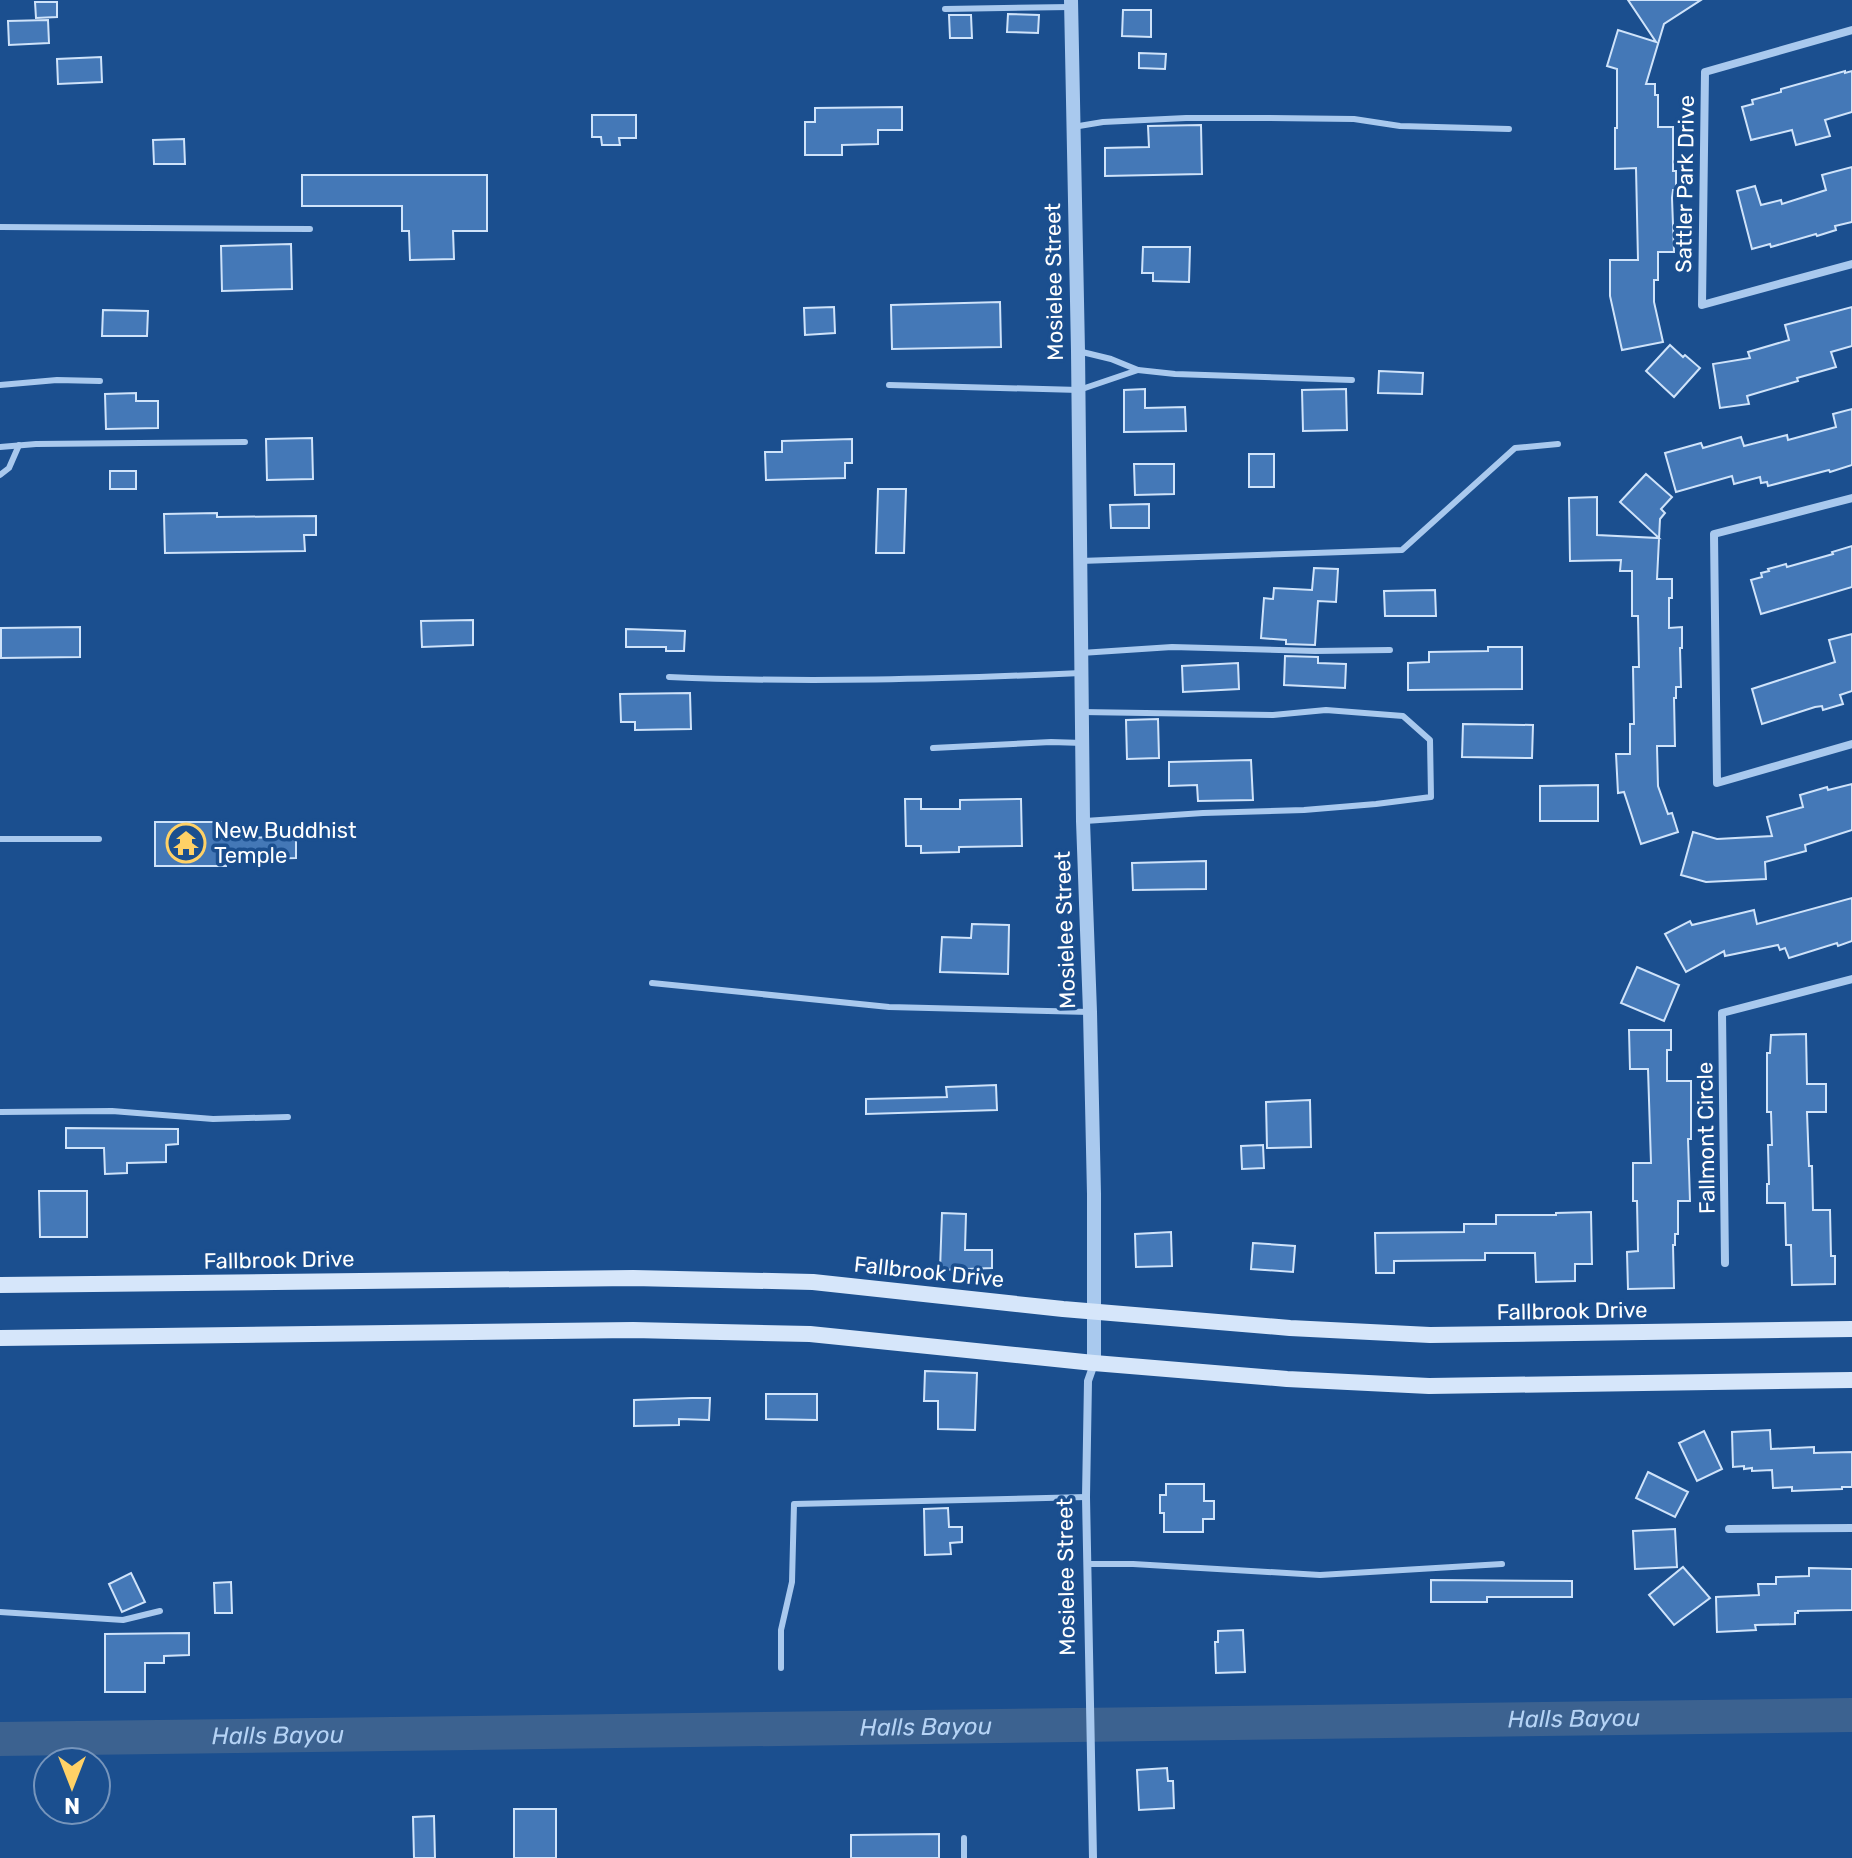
<svg xmlns="http://www.w3.org/2000/svg" width="1852" height="1858" font-family="Rubik,sans-serif">
<style>
.lines{fill:none;stroke-linecap:round;stroke-linejoin:round}
.river{stroke:#3c6290;stroke-width:34}
.building{fill:#4478b7;stroke:#cfe3fa;stroke-width:2}
.service{stroke:#a9c9ee;stroke-width:6}
.minor{stroke:#a9c9ee;stroke-width:8}
.tertiary{stroke:#a9c9ee;stroke-width:14}
.secondary{stroke:#d6e6fa;stroke-width:16}
.labels{text-anchor:middle;dominant-baseline:central;stroke-width:7;stroke-linejoin:round;paint-order:stroke}
.street-label{font-size:22px;fill:#fff;stroke:#1b4f8f}
.poi-label{font-size:22px;fill:#fff;stroke:#1b4f8f;text-anchor:start}
.water-label{font-size:24px;font-style:italic;fill:#b5d3f5;stroke:#1b4f8f}
</style>
<rect width="100%" height="100%" fill="#1b4f8f"/>
<g class="lines">
<path class="river" id="s1" d="M0,1739L1852,1715"/>
</g>
<g class="building">
<polygon points="1628,0 1701,0 1664,24 1646,84 1655,84 1655,95 1658,95 1658,127 1673,127 1673,171 1676,171 1676,190 1673,190 1672,198 1674,252 1658,252 1658,280 1654,280 1654,302 1663,342 1622,350 1610,296 1610,260 1638,260 1636,168 1615,169 1615,128 1617,128 1617,69 1607,66 1618,30 1656,42"/>
<polygon points="35,2 57,2 57,17 36,18"/>
<polygon points="1123,10 1151,10 1151,37 1122,36"/>
<polygon points="1008,14 1039,15 1038,33 1007,32"/>
<polygon points="949,15 971,15 972,38 950,38"/>
<polygon points="48,20 49,43 9,45 8,21"/>
<polygon points="1139,53 1166,54 1165,69 1139,68"/>
<polygon points="101,57 102,82 58,84 57,59"/>
<polygon points="1845,71 1845,73 1852,71 1852,112 1825,120 1830,136 1796,145 1792,130 1751,140 1742,107 1753,104 1752,100 1781,92 1781,89"/>
<polygon points="902,107 902,130 878,130 878,144 842,145 842,155 805,155 805,122 815,122 815,108"/>
<polygon points="592,115 636,115 636,138 619,138 620,145 602,145 601,137 592,137"/>
<polygon points="1201,125 1202,174 1105,176 1105,148 1149,147 1148,126"/>
<polygon points="184,139 185,164 154,164 153,140"/>
<polygon points="1852,167 1852,222 1835,226 1836,230 1817,236 1816,234 1771,247 1770,244 1752,249 1737,191 1755,186 1761,205 1781,200 1782,204 1826,190 1822,175"/>
<polygon points="302,175 487,175 487,231 453,231 454,259 410,260 409,231 402,231 402,206 302,206"/>
<polygon points="291,244 292,289 222,291 221,246"/>
<polygon points="1143,247 1190,247 1189,282 1153,281 1153,273 1142,273"/>
<polygon points="1000,302 1001,347 892,349 891,305"/>
<polygon points="834,307 835,333 805,335 804,308"/>
<polygon points="1852,307 1852,346 1831,352 1836,367 1797,378 1798,381 1747,396 1749,404 1720,408 1713,364 1750,358 1748,352 1789,340 1785,325"/>
<polygon points="103,310 148,311 147,336 102,336"/>
<polygon points="1670,345 1683,357 1685,355 1700,368 1674,397 1646,371"/>
<polygon points="1379,371 1423,373 1422,394 1378,393"/>
<polygon points="1145,389 1145,408 1185,407 1186,431 1124,432 1124,390"/>
<polygon points="1346,389 1347,430 1303,431 1302,390"/>
<polygon points="136,393 136,401 158,401 158,428 106,429 105,394"/>
<polygon points="1852,409 1852,465 1830,472 1829,470 1768,486 1767,482 1761,483 1760,477 1734,484 1732,476 1676,492 1665,453 1701,443 1703,448 1741,437 1744,446 1787,435 1788,440 1836,427 1833,414"/>
<polygon points="312,438 313,479 267,480 266,439"/>
<polygon points="852,439 852,463 845,463 845,478 766,480 765,452 782,452 782,441"/>
<rect x="1249" y="454" width="25" height="33"/>
<polygon points="1134,464 1174,464 1174,494 1135,495"/>
<rect x="110" y="471" width="26" height="18"/>
<polygon points="1646,474 1672,497 1661,509 1665,513 1660,519 1657,579 1672,579 1672,598 1669,598 1669,628 1682,627 1682,648 1680,648 1681,687 1676,687 1676,698 1674,698 1675,746 1657,746 1658,786 1668,814 1672,813 1678,832 1641,844 1624,792 1618,793 1616,754 1630,754 1630,724 1634,724 1633,667 1639,667 1638,616 1632,616 1632,571 1620,571 1621,560 1570,561 1569,498 1597,497 1597,535 1659,538 1620,502"/>
<polygon points="878,489 906,489 904,553 876,553"/>
<polygon points="1149,504 1149,528 1111,528 1110,505"/>
<polygon points="217,513 217,517 316,516 316,535 304,535 305,551 165,553 164,514"/>
<polygon points="1852,546 1852,587 1761,614 1751,580 1762,577 1761,573 1769,571 1768,569 1786,564 1787,567 1833,554 1832,552"/>
<polygon points="1314,568 1338,569 1336,602 1318,601 1315,645 1286,644 1286,640 1261,638 1264,598 1273,599 1274,588 1312,590"/>
<polygon points="1435,590 1436,616 1385,616 1384,591"/>
<polygon points="473,620 473,645 422,647 421,621"/>
<polygon points="80,627 80,657 1,658 1,628"/>
<polygon points="626,629 685,631 684,651 666,651 666,647 626,647"/>
<polygon points="1852,634 1852,691 1840,695 1843,704 1823,710 1822,706 1815,707 1762,724 1752,689 1835,662 1829,640"/>
<polygon points="1488,647 1522,647 1522,689 1408,690 1408,663 1429,662 1429,652 1488,651"/>
<polygon points="1285,656 1318,657 1318,663 1346,664 1345,688 1284,685"/>
<polygon points="1238,663 1239,689 1183,692 1182,666"/>
<polygon points="690,693 691,729 635,730 635,722 621,722 620,694"/>
<polygon points="1158,719 1159,758 1127,759 1126,720"/>
<polygon points="1463,724 1533,725 1532,758 1462,757"/>
<polygon points="1251,760 1253,800 1198,801 1197,785 1169,786 1169,762"/>
<polygon points="1852,784 1852,830 1805,845 1806,851 1765,862 1766,879 1706,882 1681,875 1693,832 1717,839 1772,836 1767,817 1803,807 1800,795 1827,787 1828,790"/>
<polygon points="1598,785 1598,821 1540,821 1540,786"/>
<polygon points="905,799 921,799 921,809 960,809 960,800 1021,799 1022,846 959,847 959,852 921,853 921,846 906,846"/>
<polygon points="155,822 225,822 226,839 296,836 296,858 226,860 226,866 155,866"/>
<polygon points="1206,861 1206,889 1133,890 1132,863"/>
<polygon points="1852,898 1852,941 1838,946 1837,943 1789,958 1785,948 1780,950 1778,945 1725,956 1724,951 1686,972 1665,934 1690,921 1692,925 1754,910 1757,924"/>
<polygon points="972,924 1009,925 1008,974 940,972 942,937 971,938"/>
<polygon points="1637,967 1679,985 1664,1021 1621,1003"/>
<polygon points="1629,1030 1671,1030 1671,1050 1667,1050 1667,1081 1691,1081 1691,1139 1688,1139 1690,1201 1678,1201 1678,1234 1675,1234 1675,1245 1673,1245 1674,1288 1628,1289 1627,1252 1638,1251 1637,1201 1633,1201 1633,1163 1651,1163 1648,1069 1630,1069"/>
<polygon points="1806,1034 1807,1084 1826,1084 1826,1112 1807,1112 1809,1166 1812,1166 1813,1210 1830,1210 1831,1256 1835,1256 1835,1284 1792,1285 1791,1245 1786,1245 1785,1203 1767,1203 1767,1184 1769,1184 1768,1145 1772,1145 1771,1112 1767,1112 1767,1053 1770,1053 1771,1035"/>
<polygon points="996,1085 997,1110 866,1114 866,1099 947,1097 946,1087"/>
<polygon points="1310,1100 1311,1147 1267,1148 1266,1102"/>
<polygon points="66,1128 178,1129 178,1144 166,1145 166,1162 127,1163 127,1173 105,1174 104,1148 66,1148"/>
<polygon points="1263,1145 1264,1168 1242,1169 1241,1146"/>
<polygon points="39,1191 87,1191 87,1237 40,1237"/>
<polygon points="1591,1212 1592,1264 1575,1264 1575,1281 1536,1282 1535,1253 1485,1253 1485,1260 1394,1261 1394,1273 1376,1273 1375,1233 1464,1232 1464,1224 1496,1224 1496,1215 1556,1215 1556,1213"/>
<polygon points="942,1213 966,1214 965,1250 992,1250 992,1268 940,1270"/>
<polygon points="1171,1232 1172,1266 1136,1267 1135,1234"/>
<polygon points="1253,1243 1295,1246 1293,1272 1251,1269"/>
<polygon points="925,1371 977,1373 975,1430 938,1429 938,1401 924,1401"/>
<polygon points="766,1394 817,1394 817,1420 766,1419"/>
<polygon points="692,1398 710,1398 709,1420 679,1419 679,1425 634,1426 634,1400"/>
<polygon points="1770,1430 1771,1449 1814,1447 1814,1453 1852,1452 1852,1487 1842,1487 1842,1489 1792,1491 1792,1487 1773,1488 1772,1470 1752,1471 1752,1468 1744,1469 1744,1466 1733,1467 1732,1432"/>
<polygon points="1704,1431 1722,1469 1697,1481 1679,1443"/>
<polygon points="1648,1472 1688,1492 1675,1517 1636,1498"/>
<polygon points="1166,1484 1204,1484 1204,1501 1214,1501 1214,1519 1203,1519 1203,1532 1164,1532 1164,1513 1160,1513 1160,1495 1166,1495"/>
<polygon points="948,1508 949,1527 962,1527 962,1542 950,1543 951,1554 925,1555 924,1509"/>
<polygon points="1675,1529 1677,1567 1635,1569 1633,1531"/>
<polygon points="1683,1567 1710,1598 1674,1625 1649,1595"/>
<polygon points="1809,1568 1852,1569 1852,1610 1798,1611 1798,1613 1795,1613 1795,1624 1755,1625 1756,1630 1717,1632 1716,1597 1759,1595 1758,1584 1776,1584 1776,1577 1809,1576"/>
<polygon points="131,1573 145,1602 122,1612 109,1584"/>
<polygon points="1431,1580 1572,1581 1572,1597 1487,1597 1487,1602 1431,1602"/>
<polygon points="231,1582 232,1613 215,1613 214,1583"/>
<polygon points="1243,1630 1245,1672 1216,1673 1215,1642 1218,1642 1218,1631"/>
<polygon points="189,1633 189,1655 164,1656 164,1663 145,1663 145,1692 105,1692 105,1634"/>
<polygon points="1167,1768 1168,1781 1173,1781 1174,1808 1139,1810 1137,1770"/>
<rect x="514" y="1809" width="42" height="49"/>
<polygon points="434,1816 435,1858 414,1858 413,1817"/>
<polygon points="939,1834 939,1858 851,1858 851,1835"/>
</g>
<g class="lines">
<g class="service">
<polyline points="945,9 1071,7"/>
<polyline points="1073,127 1103,122 1186,118 1267,118 1354,119 1400,126 1509,129"/>
<polyline points="0,227 310,229"/>
<polyline points="1138,370 1175,374 1352,380"/>
<polyline points="0,385 57,380 100,381"/>
<polyline points="889,385 1079,390 1138,370 1111,359 1078,351"/>
<polyline points="0,447 36,444 245,442"/>
<polyline points="0,475 9,468 19,445"/>
<polyline points="1080,561 1402,550 1515,448 1558,444"/>
<polyline points="1081,653 1172,647 1315,651 1390,650"/>
<path d="M669,677C806,683 944,679 1081,673"/>
<polyline points="1082,712 1273,715 1326,710 1403,716 1430,740 1431,797 1376,804 1304,810 1203,813 1085,821"/>
<polyline points="933,748 1051,742 1083,743"/>
<polyline points="0,839 99,839"/>
<polyline points="652,983 889,1007 1090,1012"/>
<polyline points="0,1112 112,1111 213,1119 288,1117"/>
<polyline points="1087,1564 1133,1564 1320,1575 1502,1564"/>
<polyline points="0,1612 123,1620 160,1611"/>
<polyline points="781,1668 781,1630 792,1582 794,1504 1086,1497"/>
<polyline points="964,1838 964,1858"/>
</g>
<g class="minor">
<polyline points="1852,30 1705,72 1702,305 1852,264"/>
<polyline points="1852,498 1714,534 1717,783 1852,744"/>
<polyline points="1725,1263 1722,1013 1852,979"/>
<polyline points="1729,1529 1852,1528"/>
<polyline points="1093,1858 1086,1497 1088,1381 1094,1364"/>
</g>
<polyline class="tertiary" points="1071,0 1078,351 1083,821 1090,1012 1094,1194 1094,1363"/>
<g class="secondary">
<polyline points="0,1285 633,1278 813,1282 1063,1309 1290,1328 1430,1335 1852,1329"/>
<polyline points="0,1338 633,1330 810,1334 1094,1363 1287,1379 1429,1386 1852,1380"/>
</g>
</g>
<defs>
<g id="temple-ring" transform="scale(2)"><circle r="9.5" fill="#1b4f8f" stroke="#ffd166" stroke-width="1.5"/><path d="M0-6L5-2H3V0L6.5 2.5H4V6H1.5V3h-3V6H-4V2.5H-6.5L-3 0V-2H-5Z" fill="#ffd166"/></g>
</defs>
<g fill-rule="evenodd">
<use href="#temple-ring" x="186" y="843"/>
</g>
<g class="labels">
<g class="street-label">
<text transform="translate(1685 184) rotate(-89)">Sattler Park Drive</text>
<text transform="translate(1054 282) rotate(-91)">Mosielee Street</text>
<text transform="translate(1065 930) rotate(-92)">Mosielee Street</text>
<text transform="translate(1706 1138) rotate(-91)">Fallmont Circle</text>
<text transform="translate(279 1260) rotate(-1)">Fallbrook Drive</text>
<text transform="translate(929 1272) rotate(6)">Fallbrook Drive</text>
<text transform="translate(1572 1311) rotate(-1)">Fallbrook Drive</text>
<text transform="translate(1066 1577) rotate(-91)">Mosielee Street</text>
</g>
<g class="poi-label">
<text x="214" y="830">New Buddhist<tspan x="214" dy="25">Temple</tspan></text>
</g>
<g class="water-label">
<text stroke="none"><textPath href="#s1" startOffset="1574">Halls Bayou</textPath></text>
<text stroke="none"><textPath href="#s1" startOffset="926">Halls Bayou</textPath></text>
<text stroke="none"><textPath href="#s1" startOffset="278">Halls Bayou</textPath></text>
</g>
</g>
<g transform="translate(72 1786) rotate(180)"><circle r="38" fill="#1b4f8f" stroke="#7695bc" stroke-width="2"/>
<path d="M0-6L14 30L0 20L-14 30Z" fill="#ffd166"/>
<text y="-12" font-size="22" font-weight="bold" text-anchor="middle" fill="#ffffff">N</text>
</g>
</svg>
